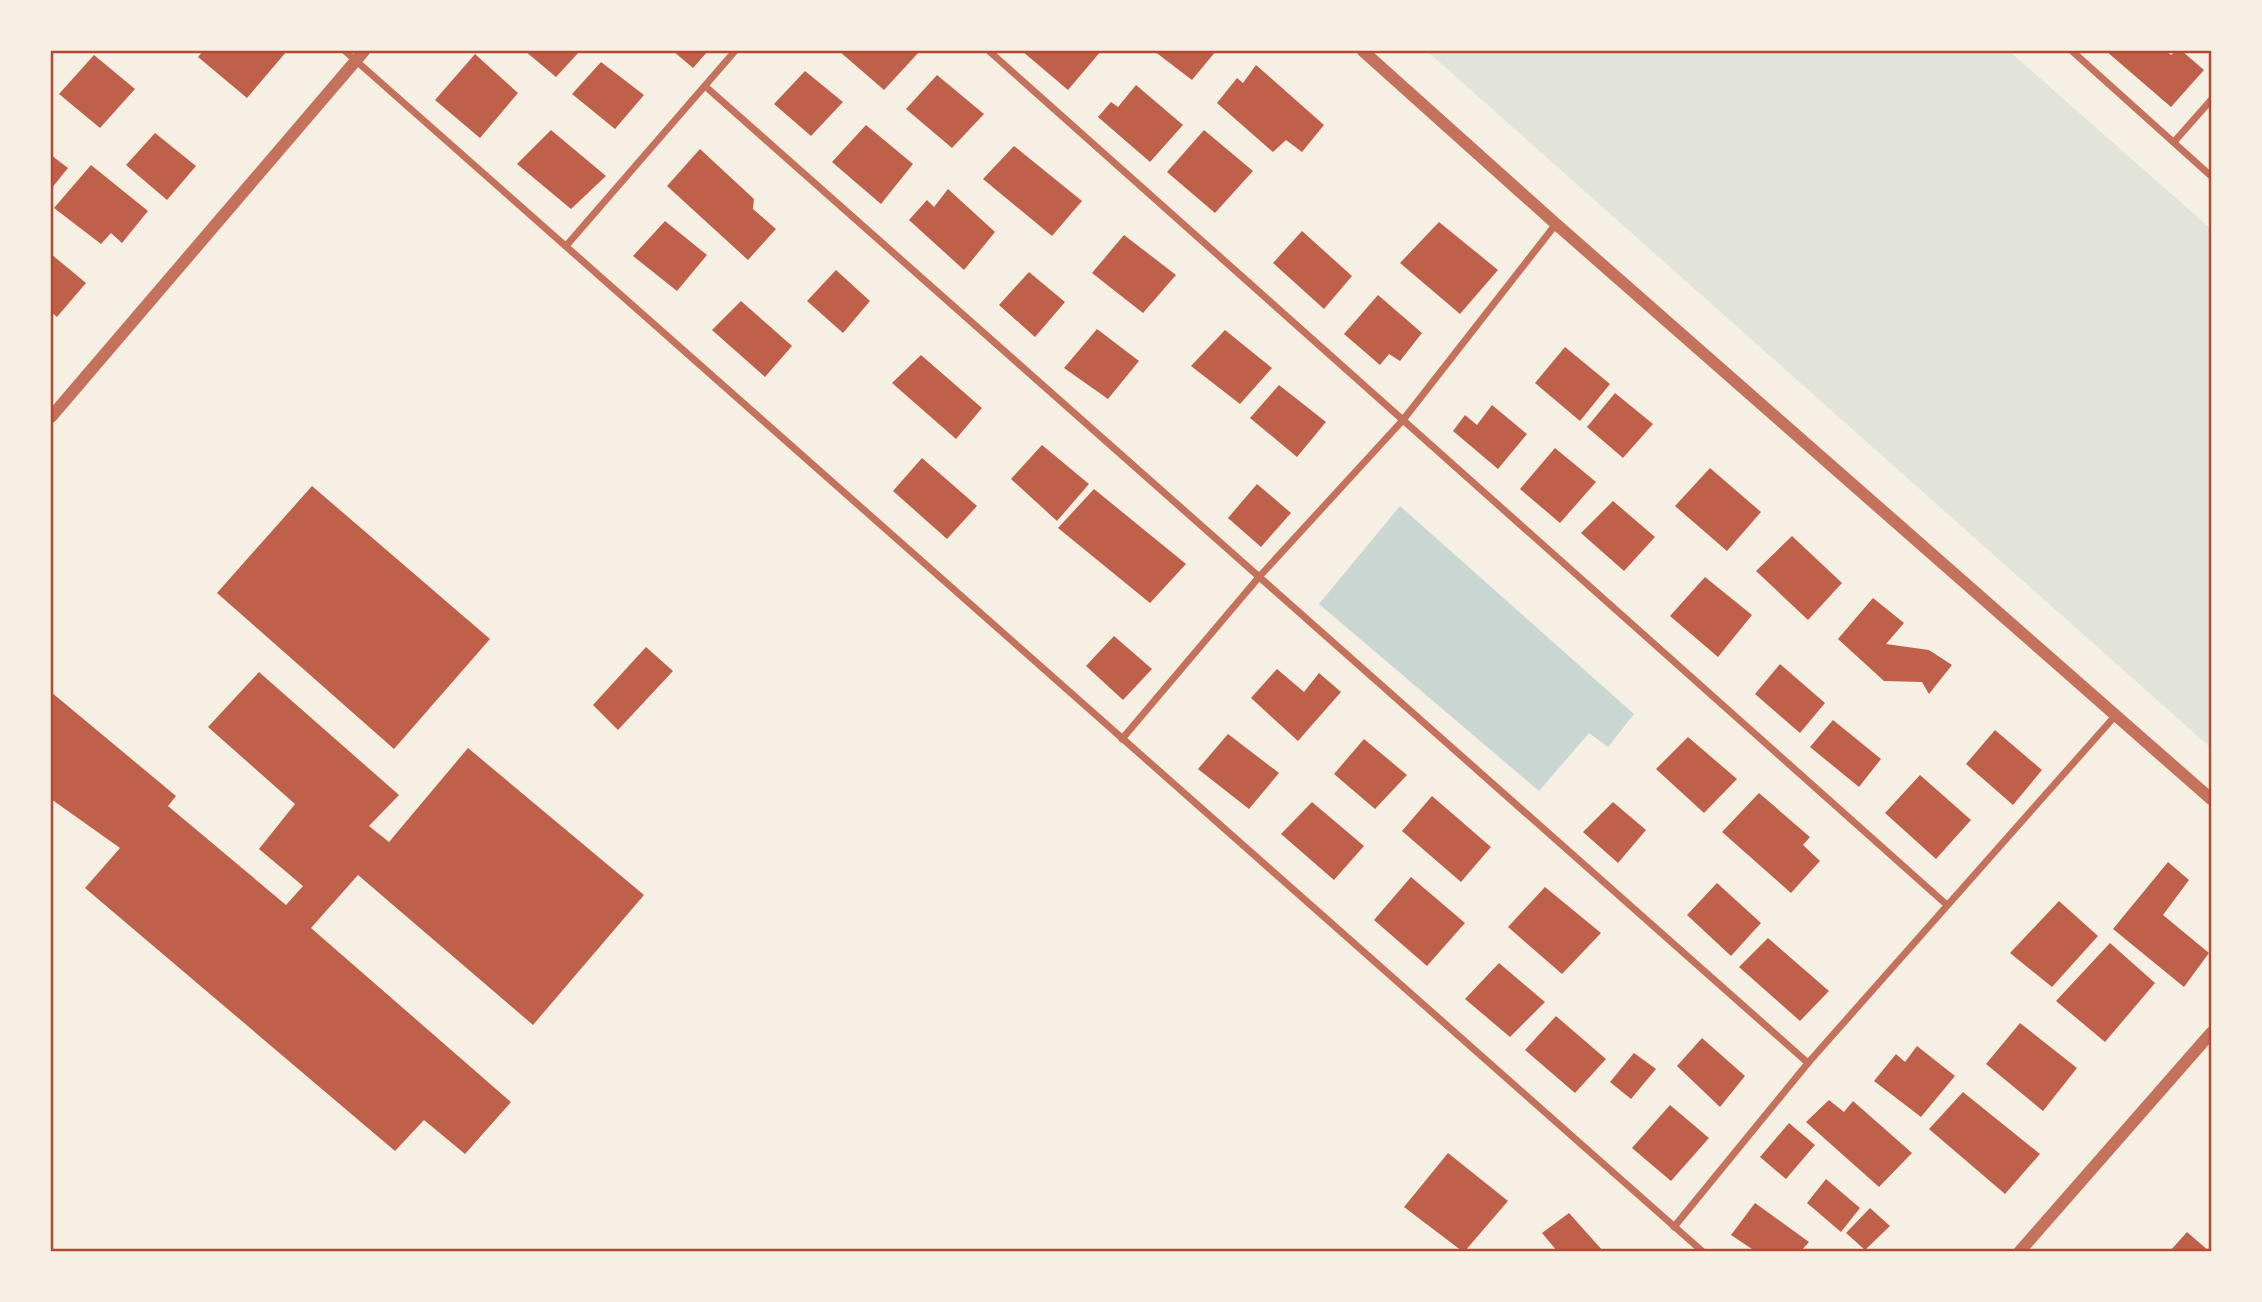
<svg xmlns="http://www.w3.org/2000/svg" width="2262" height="1302" font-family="'Asap Condensed',sans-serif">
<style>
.green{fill:#e2e4dc}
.water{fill:#c9d6d2}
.building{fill:#bf614a}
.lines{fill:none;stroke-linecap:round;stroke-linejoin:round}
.minor{stroke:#c5725c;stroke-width:7}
.tertiary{stroke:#c5725c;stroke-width:12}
.neatline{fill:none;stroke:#b5482f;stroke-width:2.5}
</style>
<rect width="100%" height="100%" fill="#f6efe4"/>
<polygon class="green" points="1427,51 2009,51 2211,229 2211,748"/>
<polygon class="water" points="1400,506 1634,714 1608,747 1589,733 1539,791 1319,604"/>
<g class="building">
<polygon points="203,51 287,51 247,98 198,57"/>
<polygon points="525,51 580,51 556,77"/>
<polygon points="673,51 708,51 693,68"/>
<polygon points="839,51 920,51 884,90"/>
<polygon points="1022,51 1101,51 1068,90"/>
<polygon points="1154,51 1216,51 1192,80"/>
<polygon points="2106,51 2166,51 2171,55 2176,51 2182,51 2204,70 2171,107"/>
<polygon points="475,54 518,93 480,138 435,100"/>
<polygon points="94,55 135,89 100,128 59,94"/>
<polygon points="601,62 644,95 615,129 572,94"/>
<polygon points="1256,65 1324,125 1302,152 1286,140 1273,152 1217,103 1237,78 1243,83"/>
<polygon points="805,71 843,102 811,136 774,104"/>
<polygon points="937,75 984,114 952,148 906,109"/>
<polygon points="1136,85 1183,125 1150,162 1098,117 1111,102 1118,107"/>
<polygon points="866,125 913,164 881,204 832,162"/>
<polygon points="551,130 606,176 571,209 517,164"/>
<polygon points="1204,130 1253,171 1215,213 1167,172"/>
<polygon points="155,133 196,166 167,200 126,165"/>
<polygon points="1014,146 1082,201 1052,236 983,179"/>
<polygon points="700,149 754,199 753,209 776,229 748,260 667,186"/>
<polygon points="51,155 68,168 51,189"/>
<polygon points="91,165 148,211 122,243 111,233 101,244 54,208"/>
<polygon points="948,189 995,232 964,270 909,220 927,200 934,207"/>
<polygon points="665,221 707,255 677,291 633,256"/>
<polygon points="1439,222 1498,270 1460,314 1400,263"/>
<polygon points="1302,231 1352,276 1324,309 1273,263"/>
<polygon points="1124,235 1176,275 1143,313 1092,273"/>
<polygon points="51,254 86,283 57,317 51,312"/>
<polygon points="836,270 870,301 843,333 807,301"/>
<polygon points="1029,272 1065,302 1035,337 999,305"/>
<polygon points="1378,295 1422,333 1400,361 1389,354 1380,365 1344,334"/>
<polygon points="741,301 792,346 765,377 712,330"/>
<polygon points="1097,329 1139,361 1108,399 1064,368"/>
<polygon points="1225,330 1272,368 1240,404 1191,366"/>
<polygon points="1565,347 1610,384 1580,421 1535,383"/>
<polygon points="921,355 982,408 956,439 892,383"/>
<polygon points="1279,385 1326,422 1297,457 1250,418"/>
<polygon points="1615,393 1653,424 1623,458 1587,427"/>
<polygon points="1492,405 1527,434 1498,469 1453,431 1465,415 1477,425"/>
<polygon points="1042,445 1089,484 1057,521 1011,479"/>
<polygon points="1555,448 1596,482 1560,523 1520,489"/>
<polygon points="922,458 977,506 947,539 893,491"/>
<polygon points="1710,468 1761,512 1727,551 1675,506"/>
<polygon points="1257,484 1291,513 1261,547 1228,518"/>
<polygon points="312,486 490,639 394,749 217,593"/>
<polygon points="1094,489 1186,564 1150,603 1058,528"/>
<polygon points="1613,501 1655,537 1624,571 1581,533"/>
<polygon points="1792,536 1842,583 1808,620 1756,571"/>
<polygon points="1705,577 1752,615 1718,657 1670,616"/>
<polygon points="1873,598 1904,623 1886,644 1929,650 1952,665 1929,694 1922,682 1884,681 1838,639"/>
<polygon points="1114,636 1152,669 1123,700 1086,666"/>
<polygon points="646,647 673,671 618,730 593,705"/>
<polygon points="1780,664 1825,703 1800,733 1755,694"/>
<polygon points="1277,669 1304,692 1319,673 1341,692 1298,741 1251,698"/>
<polygon points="259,672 399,795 369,826 389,842 468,748 644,895 533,1025 358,875 311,928 511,1102 465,1154 424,1120 395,1151 85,888 120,848 51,799 51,692 176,796 168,806 286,905 303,886 259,849 295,804 208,727"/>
<polygon points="1833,720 1881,759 1859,787 1810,747"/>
<polygon points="1995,730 2042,770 2013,805 1966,764"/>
<polygon points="1228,734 1279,773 1249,809 1198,769"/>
<polygon points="1688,737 1737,779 1704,813 1656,769"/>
<polygon points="1364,739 1407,775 1375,809 1334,774"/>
<polygon points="1920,775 1971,820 1936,859 1885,813"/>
<polygon points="1759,793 1810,837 1803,845 1820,861 1791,893 1722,832"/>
<polygon points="1432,796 1491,847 1461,882 1402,831"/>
<polygon points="1312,802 1364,846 1334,880 1281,834"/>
<polygon points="1613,802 1646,830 1618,863 1583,832"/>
<polygon points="2168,862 2189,880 2163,915 2209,953 2184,987 2113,929"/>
<polygon points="1411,877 1465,923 1427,966 1374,920"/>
<polygon points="1717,883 1761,923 1731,956 1687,915"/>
<polygon points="1545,887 1601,933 1562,974 1508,927"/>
<polygon points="2059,901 2098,936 2052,987 2010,953"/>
<polygon points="1768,938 1829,991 1800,1021 1739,967"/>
<polygon points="2110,943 2155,983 2105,1042 2056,1001"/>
<polygon points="1499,963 1545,1002 1510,1037 1465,999"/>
<polygon points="1556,1016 1606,1059 1575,1093 1525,1050"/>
<polygon points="2020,1023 2077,1068 2043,1111 1986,1064"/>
<polygon points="1702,1038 1745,1076 1720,1107 1677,1066"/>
<polygon points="1917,1046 1955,1076 1921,1117 1874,1081 1896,1054 1905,1062"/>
<polygon points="1634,1053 1656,1069 1631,1099 1610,1082"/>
<polygon points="1963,1092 2040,1154 2005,1194 1929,1129"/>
<polygon points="1829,1100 1844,1112 1853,1101 1912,1153 1879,1187 1806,1122"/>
<polygon points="1670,1105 1709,1138 1671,1181 1632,1148"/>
<polygon points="1789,1123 1815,1145 1786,1179 1760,1157"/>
<polygon points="1448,1153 1508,1201 1465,1251 1462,1251 1404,1207"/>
<polygon points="1826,1179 1860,1208 1841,1232 1807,1203"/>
<polygon points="1755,1203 1809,1242 1801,1251 1755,1251 1731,1235"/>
<polygon points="1870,1208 1890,1226 1865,1250 1846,1233"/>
<polygon points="1569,1213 1603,1251 1557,1251 1542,1233"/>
<polygon points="2187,1232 2209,1251 2170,1251"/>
</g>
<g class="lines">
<g class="minor">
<polyline points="345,51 1702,1251"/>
<polyline points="989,51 1947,905"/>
<polyline points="2072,51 2211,176"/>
<polyline points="705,86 1808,1063"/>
<polyline points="2174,142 2211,100"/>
<polyline points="566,246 735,51"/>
<polyline points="1122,739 1259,577 1403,420 1556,224"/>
<polyline points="1674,1227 1808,1063 2115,716"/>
</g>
<g class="tertiary">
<polyline points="1363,51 1556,224 2211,799"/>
<polyline points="51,417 364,51"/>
<polyline points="2020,1251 2211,1033"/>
</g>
</g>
<rect width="2262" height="1302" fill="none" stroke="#f6efe4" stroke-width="105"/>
<rect x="52" y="52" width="2158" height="1198" class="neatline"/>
</svg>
